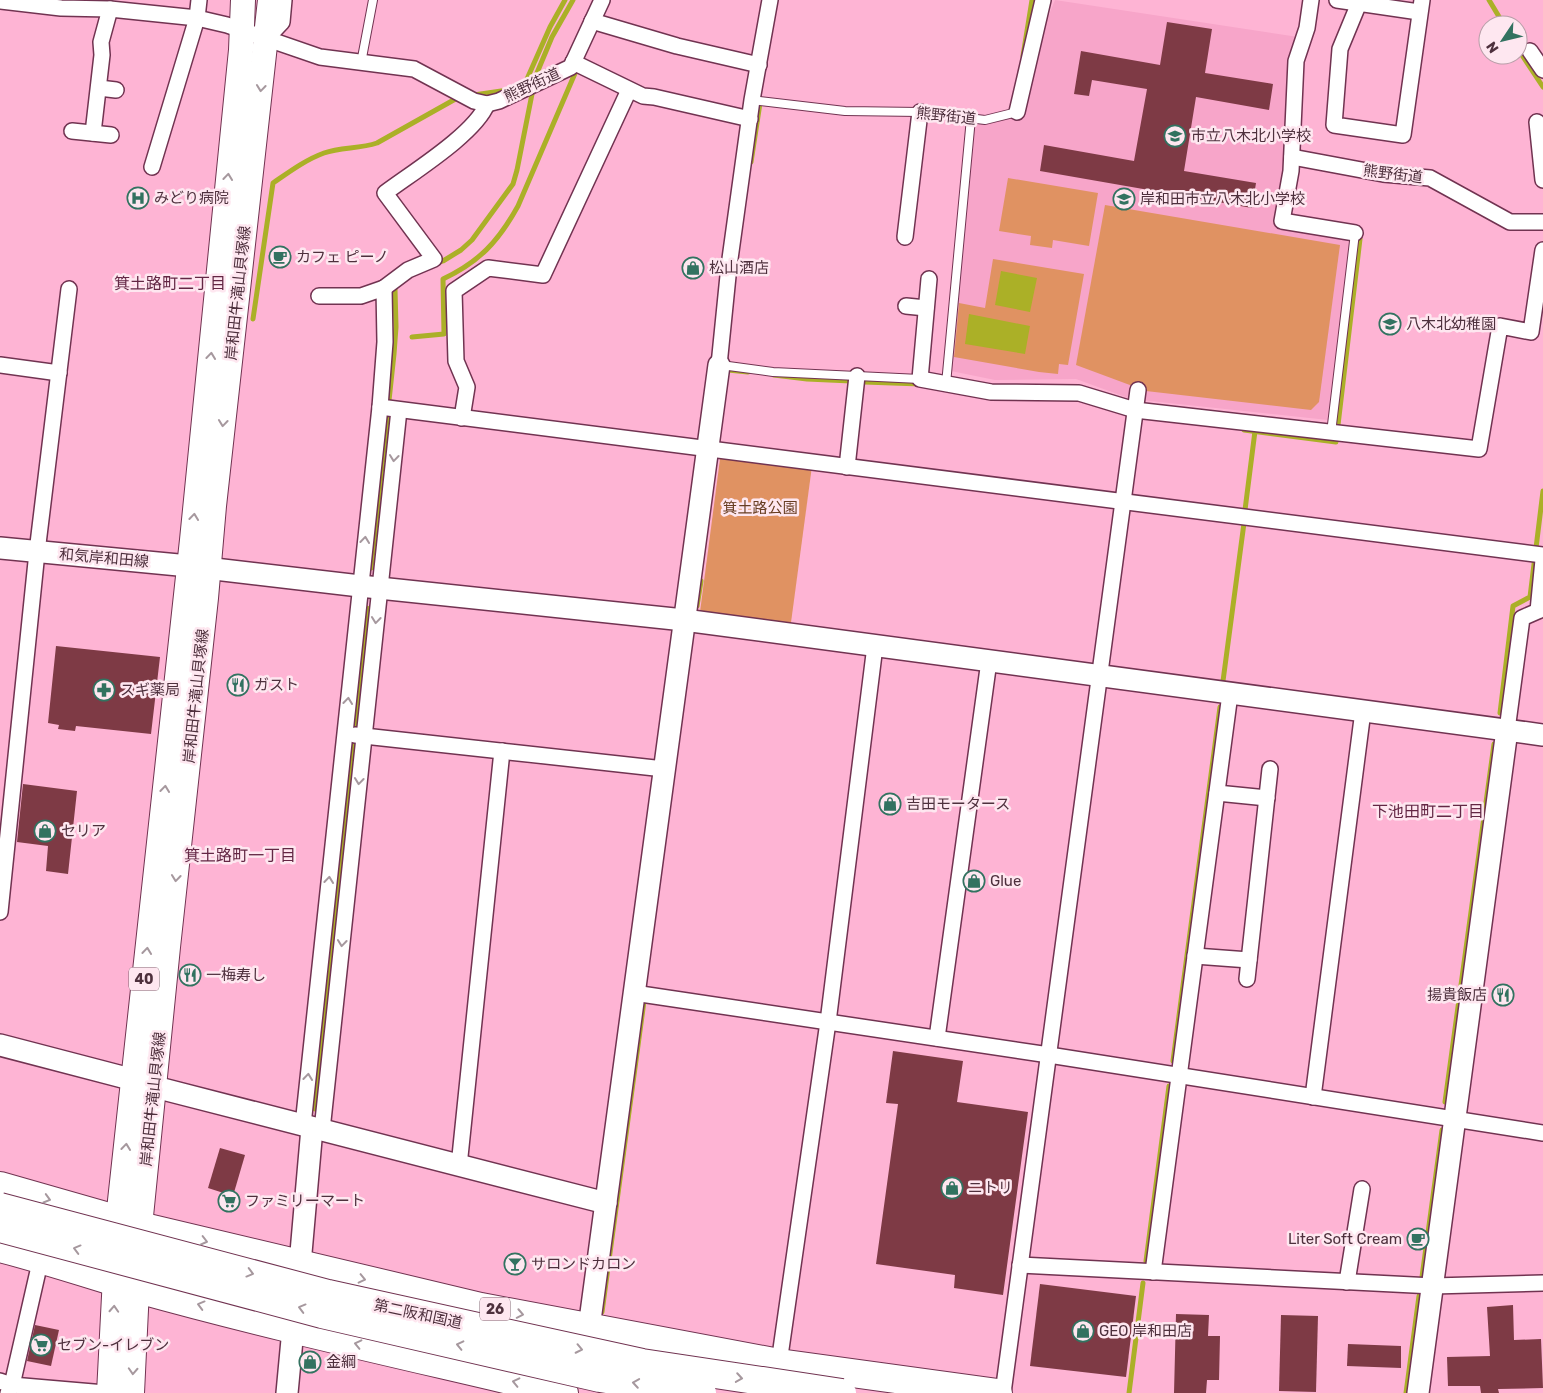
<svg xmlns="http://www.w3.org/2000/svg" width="1543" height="1393" font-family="Rubik,'Noto Sans JP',sans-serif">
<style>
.built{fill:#f7a5c9}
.green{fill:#e09262}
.water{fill:#abb027}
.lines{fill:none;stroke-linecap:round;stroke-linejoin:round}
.stream{stroke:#abb027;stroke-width:5}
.building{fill:#7e3a45}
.lane-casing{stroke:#713351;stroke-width:10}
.street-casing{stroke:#713351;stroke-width:18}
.secondary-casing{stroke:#713351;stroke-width:24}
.primary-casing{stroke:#713351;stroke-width:26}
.highway-casing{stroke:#713351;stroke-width:30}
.lane{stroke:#fff;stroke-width:8}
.street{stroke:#fff;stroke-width:15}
.secondary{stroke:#fff;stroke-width:21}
.primary{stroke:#fff;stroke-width:24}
.highway{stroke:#fff;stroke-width:28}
.highway-bridge-casing{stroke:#713351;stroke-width:30;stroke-linecap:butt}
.highway-bridge{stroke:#fff;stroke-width:28}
.oneway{stroke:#a6989e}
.labels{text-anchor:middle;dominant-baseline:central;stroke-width:5;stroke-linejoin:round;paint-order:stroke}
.shield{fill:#fee7f0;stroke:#836773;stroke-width:1}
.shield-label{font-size:14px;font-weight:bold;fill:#4e303d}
.street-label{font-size:15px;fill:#4e303d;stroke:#fee7f0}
.poi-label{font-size:15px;fill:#4e303d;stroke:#fee7f0;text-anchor:start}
.park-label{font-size:15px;fill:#683e22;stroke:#fee7f0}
.neighbourhood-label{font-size:16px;fill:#632644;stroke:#fee7f0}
</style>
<rect width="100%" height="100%" fill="#feb4d4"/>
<polygon class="built" points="1055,0 1298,37 1288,171 1277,227 1351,239 1328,420 1131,399 1076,379 995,380 951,371 973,122 986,124 1024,115 1044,27"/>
<g class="green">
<polygon points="1008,178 1098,193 1089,246 1053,240 1052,248 1030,245 1031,236 999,231"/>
<polygon points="1105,205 1340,245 1319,402 1311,410 1146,391 1076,365"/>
<polygon points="993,259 1084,274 1068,365 1059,364 1058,374 1039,372 954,357 959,303 985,308"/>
<polygon points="724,455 812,466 790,630 700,612 720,459"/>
</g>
<g class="water">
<polygon points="1001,271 1037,278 1030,312 995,305"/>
<polygon points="969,314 1030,326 1025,354 965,344"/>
</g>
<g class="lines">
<g class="stream">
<polyline points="1489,0 1504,25"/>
<polyline points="1518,49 1543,87"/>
<polyline points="1023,56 1032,0"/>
<polyline points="534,80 552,37 573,0"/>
<polyline points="523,84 527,79 550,27 565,0"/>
<polyline points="474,95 508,90"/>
<polyline points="751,162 760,103"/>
<polyline points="434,264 443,261 461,250 472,240 513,184 517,170 533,89"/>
<path d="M253,319L273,183C289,172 305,160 324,153C341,147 359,149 377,143L459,97"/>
<path d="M412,337L444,334L443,279C479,262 498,242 518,206L576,71"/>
<polyline points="728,370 748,372"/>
<polyline points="774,375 807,379 851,381"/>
<polyline points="864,382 921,384"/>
<polyline points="1244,430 1336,442 1360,239 1353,238"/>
<polyline points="1245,510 1255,431"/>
<polyline points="371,568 394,354 396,327 395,289 397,284"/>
<polyline points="697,606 701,581"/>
<polyline points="1223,681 1244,523"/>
<polyline points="1500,713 1513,606 1530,597 1543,491"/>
<polyline points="1173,1061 1220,707"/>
<polyline points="1445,1102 1494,744"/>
<polyline points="315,1109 367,608"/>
<polyline points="1146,1261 1169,1086"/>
<polyline points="1422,1277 1442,1130"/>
<polyline points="602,1312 644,1001"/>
<polyline points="1129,1393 1143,1283"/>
<polyline points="1406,1393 1419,1296"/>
</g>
</g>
<g class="building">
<polygon points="1167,22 1212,29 1205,73 1273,84 1269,110 1196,97 1184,171 1256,183 1252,208 1040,171 1044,145 1134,161 1147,89 1092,80 1089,96 1074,94 1081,51 1160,65"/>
<polygon points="56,646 160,657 151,734 76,726 75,731 58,729 59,725 48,723"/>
<polygon points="23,784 77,791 68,874 46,871 48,846 17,842"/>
<polygon points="893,1051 963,1061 957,1102 1028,1112 1003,1295 954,1288 955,1275 876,1264 898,1104 886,1103"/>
<polygon points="220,1148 245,1155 233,1196 208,1188"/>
<polygon points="1040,1284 1136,1296 1126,1377 1030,1366"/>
<polygon points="1513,1305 1514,1340 1541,1339 1543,1388 1498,1389 1499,1393 1481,1393 1480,1386 1448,1386 1447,1357 1490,1356 1487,1307"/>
<polygon points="1176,1314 1209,1315 1208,1336 1220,1336 1219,1380 1207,1380 1206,1393 1174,1393"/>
<polygon points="1281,1315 1318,1316 1316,1392 1279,1391"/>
<polygon points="35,1325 59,1330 51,1366 27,1361"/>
<polygon points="1348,1344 1401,1346 1401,1368 1347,1366"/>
</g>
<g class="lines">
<g class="lane-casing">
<g id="lane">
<polyline points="361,63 373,0"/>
<polyline points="752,100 845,111 920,112 985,120 1017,112"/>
<polyline points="721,365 773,372 920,379"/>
<polyline points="946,384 971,118"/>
<polyline points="1331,433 1355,233"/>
</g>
</g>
<g class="street-casing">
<g id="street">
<polyline points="1311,0 1307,28 1296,61 1291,171 1282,221 1355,233"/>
<polyline points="1337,0 1419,12"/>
<polyline points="0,1 61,8 110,9 197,18 227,25 320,57 414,69 474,101 487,104 499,101 571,67 602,0"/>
<polyline points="1359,3 1340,49 1334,125 1403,135 1422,0"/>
<polyline points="592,21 677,46 759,65"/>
<polyline points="266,39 282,22 284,0"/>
<polyline points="1530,51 1543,70"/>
<polyline points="573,62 643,96 654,97 750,119"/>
<polyline points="99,88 116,90"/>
<polyline points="1017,112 1043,0"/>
<polyline points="1537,122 1543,180"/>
<polyline points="72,131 111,135"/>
<polyline points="93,133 102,55 101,42 110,9"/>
<polyline points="1292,157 1383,174 1430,178 1510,222 1543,222"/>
<polyline points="152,167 197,18 199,0"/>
<polyline points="905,237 920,112"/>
<polyline points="929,279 920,379 991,392 1079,393 1135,410 1479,449 1500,326 1531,332 1543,250"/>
<path d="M384,288L408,270L434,259L385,193C413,172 475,134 487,104"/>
<polyline points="906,306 926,308"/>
<polyline points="0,365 59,373"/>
<polyline points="719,365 729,266 752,100 770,0"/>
<polyline points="380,407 1543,555"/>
<polyline points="462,418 467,387 456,361 454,291 488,268 543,275 629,90"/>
<polyline points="847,467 857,376"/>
<polyline points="1507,730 1522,618 1538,611 1543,560"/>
<polyline points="355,735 664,769"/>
<polyline points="1217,793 1267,798"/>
<polyline points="0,912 37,552 69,289"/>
<polyline points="1195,956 1249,960"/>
<polyline points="1247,979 1270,769"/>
<polyline points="634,993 1049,1055 1543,1133"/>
<polyline points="937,1038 989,661"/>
<polyline points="1313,1097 1363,711"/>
<polyline points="303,1125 380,407 385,342 384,288 361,296 319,296"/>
<polyline points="322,1130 399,410"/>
<polyline points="459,1166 502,751"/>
<polyline points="1020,1265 1433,1286 1543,1283"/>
<polyline points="1153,1272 1230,694"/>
<polyline points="1347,1282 1362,1189"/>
<polyline points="779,1363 828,1022 875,646"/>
<polyline points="0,1381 12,1385 105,1393"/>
<polyline points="8,1393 12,1385 41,1258"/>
<polyline points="1003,1393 1138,390"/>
</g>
</g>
<g class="secondary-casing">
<g id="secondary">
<polyline points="0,548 189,566 360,586 684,620 1543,735"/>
<polyline points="0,1045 134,1080"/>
<polyline points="155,1087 606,1203"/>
<polyline points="300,1264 312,1128"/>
<polyline points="589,1328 719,365"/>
<polyline points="287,1393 293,1329"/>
<polyline points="1418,1393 1507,730"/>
</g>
</g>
<g class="primary-casing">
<g id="primary">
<polyline points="109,1393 118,1219 192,540 241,50 243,0"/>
<polyline points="132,1393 140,1226 168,947 206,598 214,506 270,0"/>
</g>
</g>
<g class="highway-casing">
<g id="highway">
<polyline points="0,1186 140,1226 481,1307 779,1363 998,1393"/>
<path d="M0,1248C47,1260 92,1275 138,1289C278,1328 422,1359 564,1393"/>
</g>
</g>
<use href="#lane" class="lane"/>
<use href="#street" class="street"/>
<use href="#secondary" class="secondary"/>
<use href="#primary" class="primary"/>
<use href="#highway" class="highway"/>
<g class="highway-bridge-casing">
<g id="highway-bridge">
<polyline points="0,1207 328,1294 642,1363 842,1393"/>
<polyline points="0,1228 322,1314 600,1378 702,1393"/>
</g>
</g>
<use href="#highway-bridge" class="highway-bridge"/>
</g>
<defs><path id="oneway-chevron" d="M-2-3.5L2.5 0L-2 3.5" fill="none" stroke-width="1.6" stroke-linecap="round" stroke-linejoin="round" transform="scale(1.25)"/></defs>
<g class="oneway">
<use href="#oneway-chevron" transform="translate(261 88) rotate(96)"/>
<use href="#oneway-chevron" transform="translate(228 177) rotate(-84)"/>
<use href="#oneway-chevron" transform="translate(211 356) rotate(-84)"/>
<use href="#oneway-chevron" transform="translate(223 423) rotate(96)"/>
<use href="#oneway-chevron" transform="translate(394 458) rotate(96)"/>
<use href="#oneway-chevron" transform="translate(194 517) rotate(-84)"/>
<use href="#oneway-chevron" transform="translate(365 540) rotate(-84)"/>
<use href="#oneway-chevron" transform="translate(376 620) rotate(96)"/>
<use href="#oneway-chevron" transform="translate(348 701) rotate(-84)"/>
<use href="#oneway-chevron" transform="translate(359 781) rotate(96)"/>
<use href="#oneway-chevron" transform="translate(165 789) rotate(-84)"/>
<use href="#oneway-chevron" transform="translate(176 878) rotate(96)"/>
<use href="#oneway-chevron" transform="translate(329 880) rotate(-84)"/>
<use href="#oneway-chevron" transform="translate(342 943) rotate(96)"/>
<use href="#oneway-chevron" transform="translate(147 951) rotate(-84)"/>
<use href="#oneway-chevron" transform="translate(308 1077) rotate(-84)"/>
<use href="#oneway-chevron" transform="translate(126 1147) rotate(-84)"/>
<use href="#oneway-chevron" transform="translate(47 1199) rotate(16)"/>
<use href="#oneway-chevron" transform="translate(204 1241) rotate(14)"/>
<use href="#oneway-chevron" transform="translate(77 1249) rotate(-165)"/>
<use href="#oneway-chevron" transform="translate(250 1273) rotate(15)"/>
<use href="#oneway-chevron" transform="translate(362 1279) rotate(13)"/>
<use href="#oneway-chevron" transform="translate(201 1305) rotate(-165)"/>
<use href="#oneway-chevron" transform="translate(302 1308) rotate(-165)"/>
<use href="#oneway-chevron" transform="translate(114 1309) rotate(-87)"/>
<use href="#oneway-chevron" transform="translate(520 1314) rotate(11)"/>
<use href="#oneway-chevron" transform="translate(358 1344) rotate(-167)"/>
<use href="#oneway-chevron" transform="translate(460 1345) rotate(-167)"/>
<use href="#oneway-chevron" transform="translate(579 1349) rotate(12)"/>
<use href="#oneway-chevron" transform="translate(133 1371) rotate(93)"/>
<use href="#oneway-chevron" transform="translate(739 1378) rotate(9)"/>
<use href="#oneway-chevron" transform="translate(516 1382) rotate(-167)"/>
<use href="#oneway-chevron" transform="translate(636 1383) rotate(-171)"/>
</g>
<defs>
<g id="school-ring" transform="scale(1.125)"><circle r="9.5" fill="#fee7f0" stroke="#327260" stroke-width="1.5"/><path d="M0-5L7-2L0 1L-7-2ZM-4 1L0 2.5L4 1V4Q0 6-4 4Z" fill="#327260"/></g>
<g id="hospital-ring" transform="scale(1.125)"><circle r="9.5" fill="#fee7f0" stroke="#327260" stroke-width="1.5"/><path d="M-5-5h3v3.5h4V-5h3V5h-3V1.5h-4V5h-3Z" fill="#327260"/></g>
<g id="cafe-ring" transform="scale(1.125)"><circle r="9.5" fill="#fee7f0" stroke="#327260" stroke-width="1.5"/><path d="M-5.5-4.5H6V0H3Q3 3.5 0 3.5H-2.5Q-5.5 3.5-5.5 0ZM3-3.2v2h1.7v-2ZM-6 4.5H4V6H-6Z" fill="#327260"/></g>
<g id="shop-ring" transform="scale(1.125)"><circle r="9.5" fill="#fee7f0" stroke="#327260" stroke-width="1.5"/><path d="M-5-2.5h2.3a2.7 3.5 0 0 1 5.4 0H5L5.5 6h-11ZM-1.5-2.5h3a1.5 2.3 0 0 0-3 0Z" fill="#327260"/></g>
<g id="restaurant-ring" transform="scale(1.125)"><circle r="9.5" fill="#fee7f0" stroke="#327260" stroke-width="1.5"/><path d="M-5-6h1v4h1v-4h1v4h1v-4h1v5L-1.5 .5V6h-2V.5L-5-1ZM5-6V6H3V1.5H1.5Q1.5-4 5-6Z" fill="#327260"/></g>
<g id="pharmacy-ring" transform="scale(1.125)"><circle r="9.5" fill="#fee7f0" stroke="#327260" stroke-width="1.5"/><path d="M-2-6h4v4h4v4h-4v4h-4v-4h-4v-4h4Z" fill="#327260"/></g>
<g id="supermarket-ring" transform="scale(1.125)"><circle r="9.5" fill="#fee7f0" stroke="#327260" stroke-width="1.5"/><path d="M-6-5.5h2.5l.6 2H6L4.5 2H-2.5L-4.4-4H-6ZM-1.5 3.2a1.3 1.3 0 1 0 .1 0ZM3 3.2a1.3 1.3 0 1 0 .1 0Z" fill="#327260"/></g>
<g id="bar-ring" transform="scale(1.125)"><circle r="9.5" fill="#fee7f0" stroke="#327260" stroke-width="1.5"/><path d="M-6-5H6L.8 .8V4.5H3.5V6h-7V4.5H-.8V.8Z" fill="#327260"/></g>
</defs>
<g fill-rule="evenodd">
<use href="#school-ring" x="1175" y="136"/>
<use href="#hospital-ring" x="138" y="198"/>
<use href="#school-ring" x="1124" y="199"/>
<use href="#cafe-ring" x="280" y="257"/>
<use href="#shop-ring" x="693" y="268"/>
<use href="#school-ring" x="1390" y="324"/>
<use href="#restaurant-ring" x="238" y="685"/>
<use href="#pharmacy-ring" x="104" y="690"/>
<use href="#shop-ring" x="890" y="804"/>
<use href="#shop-ring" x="45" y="831"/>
<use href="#shop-ring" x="974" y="881"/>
<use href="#restaurant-ring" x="190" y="975"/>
<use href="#restaurant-ring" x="1503" y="995"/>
<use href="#shop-ring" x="952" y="1188"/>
<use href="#supermarket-ring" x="229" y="1201"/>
<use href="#cafe-ring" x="1418" y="1239"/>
<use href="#bar-ring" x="515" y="1264"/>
<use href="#shop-ring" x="1083" y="1331"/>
<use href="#supermarket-ring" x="41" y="1345"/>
<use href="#shop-ring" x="310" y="1362"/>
</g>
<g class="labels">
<g class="shield">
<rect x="129" y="967.5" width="30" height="23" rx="4"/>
<rect x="480" y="1297.5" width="30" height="23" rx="4"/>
</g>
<g class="shield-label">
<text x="144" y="979">40</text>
<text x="495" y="1309">26</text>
</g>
<g class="street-label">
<text transform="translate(532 85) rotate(-25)">熊野街道</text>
<text transform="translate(946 116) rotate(6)">熊野街道</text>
<text transform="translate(1393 174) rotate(7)">熊野街道</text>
<text transform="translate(238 293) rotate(-84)">岸和田牛滝山貝塚線</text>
<text transform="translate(104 558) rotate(5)">和気岸和田線</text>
<text transform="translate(196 696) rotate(-84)">岸和田牛滝山貝塚線</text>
<text transform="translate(153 1099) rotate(-84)">岸和田牛滝山貝塚線</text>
<text transform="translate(418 1314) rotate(12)">第二阪和国道</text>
</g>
<g class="poi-label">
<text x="1191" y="136">市立八木北小学校</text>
<text x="154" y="198">みどり病院</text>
<text x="1140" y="199">岸和田市立八木北小学校</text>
<text x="296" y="257">カフェ ピーノ</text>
<text x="709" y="268">松山酒店</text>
<text x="1406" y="324">八木北幼稚園</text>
<text x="254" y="685">ガスト</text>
<text x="120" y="690">スギ薬局</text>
<text x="906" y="804">吉田モータース</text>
<text x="61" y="831">セリア</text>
<text x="990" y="881">Glue</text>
<text x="206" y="975">一梅寿し</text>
<text x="1487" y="995" text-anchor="end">揚貴飯店</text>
<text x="968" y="1188">ニトリ</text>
<text x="245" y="1201">ファミリーマート</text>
<text x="1402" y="1239" text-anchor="end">Liter Soft Cream</text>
<text x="531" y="1264">サロンドカロン</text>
<text x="1099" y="1331">GEO 岸和田店</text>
<text x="57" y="1345">セブン-イレブン</text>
<text x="326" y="1362">金綱</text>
</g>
<g class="park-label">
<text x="760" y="508">箕土路公園</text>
</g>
<g class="neighbourhood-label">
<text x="170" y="283">箕土路町二丁目</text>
<text x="1428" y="811">下池田町二丁目</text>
<text x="240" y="855">箕土路町一丁目</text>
</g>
</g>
<g transform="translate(1503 40) rotate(235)"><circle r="24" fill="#fee7f0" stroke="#b89ea8"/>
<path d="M0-4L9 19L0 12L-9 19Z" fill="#327260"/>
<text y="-8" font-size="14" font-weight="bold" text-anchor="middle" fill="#4e303d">N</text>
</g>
</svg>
